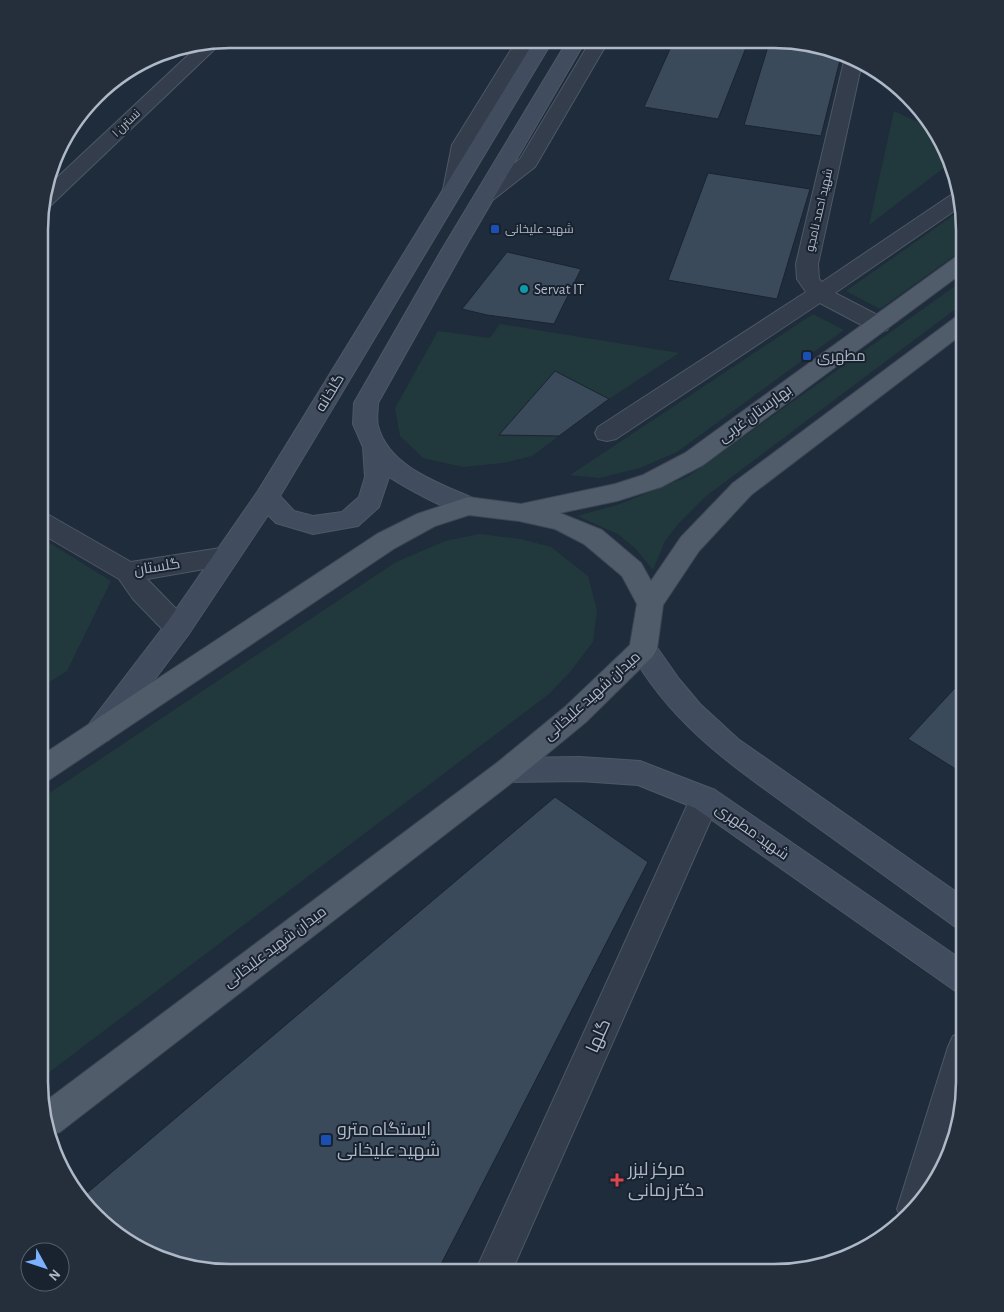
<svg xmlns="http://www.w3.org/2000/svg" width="1004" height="1312" font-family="'Alegreya Sans',Cairo,sans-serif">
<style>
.green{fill:#21393c}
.building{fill:#3b4a5b;stroke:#1b2431}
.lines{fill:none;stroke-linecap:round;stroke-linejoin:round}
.minor-casing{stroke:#4e5865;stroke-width:2}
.tertiary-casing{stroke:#4e5865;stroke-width:2}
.secondary-casing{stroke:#4e5865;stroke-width:2}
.primary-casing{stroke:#3d4654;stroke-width:2}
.minor{fill:#333d4b;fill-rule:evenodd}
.tertiary{fill:#333d4b;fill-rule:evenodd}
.secondary{fill:#414c5e;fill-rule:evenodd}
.primary{fill:#515c6b;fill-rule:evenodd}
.transit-dot{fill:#1a4fb4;stroke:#19222f;stroke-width:2}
.culture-dot{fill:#0f9aa8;stroke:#19222f;stroke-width:2}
.health-dot{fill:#e0444e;stroke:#19222f;stroke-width:2}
.labels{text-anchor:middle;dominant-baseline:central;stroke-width:4;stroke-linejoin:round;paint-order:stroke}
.far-street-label{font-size:12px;fill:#aeb8c7;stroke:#19222f}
.far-poi-label{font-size:12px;fill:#aeb8c7;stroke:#19222f;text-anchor:start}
.poi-label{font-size:15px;fill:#aeb8c7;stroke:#19222f;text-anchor:start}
.street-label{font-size:15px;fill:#aeb8c7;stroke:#19222f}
.near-street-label{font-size:18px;fill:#aeb8c7;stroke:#19222f}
.near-poi-label{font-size:18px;fill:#aeb8c7;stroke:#19222f;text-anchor:start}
.rim{fill:none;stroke:#aeb8c7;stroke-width:2.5}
</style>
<rect width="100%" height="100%" fill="#1f2c3b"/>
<g class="green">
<polygon points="894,111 931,128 945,145 950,163 869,225"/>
<polygon points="961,210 965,229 965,248 880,309 846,291"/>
<polygon points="965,279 965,302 705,497 679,523 665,541 653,570 636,549 618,534 577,516 617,505 687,477"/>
<polygon points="813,314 844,330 677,452 640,468 599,478 570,475"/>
<polygon points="500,324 679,353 609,399 532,456 503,463 463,467 423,458 400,436 395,408 438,331 490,338"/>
<polygon points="479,534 521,539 551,547 588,576 597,610 593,642 570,672 549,694 39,1080 39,800 396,562 445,541"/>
<polygon points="40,537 111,581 67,671 40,688"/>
</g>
<g class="building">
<polygon points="674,40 749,40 718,119 644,107"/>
<polygon points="770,40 800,40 842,52 821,136 744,125"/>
<polygon points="708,173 810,189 777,299 668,280"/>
<polygon points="507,252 581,269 554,324 487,315 462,309"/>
<polygon points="555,371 609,399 559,436 499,435"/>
<polygon points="965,677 965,775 908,739"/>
<polygon points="555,797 648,862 437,1272 205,1272 123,1241 86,1208 80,1199"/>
</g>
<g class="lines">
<g class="minor-casing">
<g id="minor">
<polygon points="220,40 221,42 218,46 47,209 40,211 40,204 46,188 200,44"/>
<polygon points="517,40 535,40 472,145 463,190 460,194 453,196 446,194 443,190 452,145"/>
<polygon points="591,40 609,40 535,167 494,199 487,201 480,199 477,195 480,191 520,159"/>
<polygon points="847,53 862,62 818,264 819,279 822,282 951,195 957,193 960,207 835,293 887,320 890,325 887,330 879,332 871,330 820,303 616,439 607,441 598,439 595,433 598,427 806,292 797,279 796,264 845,57"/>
<polygon points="705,787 715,790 720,799 511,1273 475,1272 690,799 695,790"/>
<polygon points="965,1032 965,1095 948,1158 933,1189 904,1222 897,1209 948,1047 953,1036"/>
</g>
</g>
<g class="tertiary-casing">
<polygon id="tertiary" points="40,512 49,515 131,562 227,547 236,549 240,556 236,563 227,565 147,579 188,621 192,628 188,635 178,638 168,635 133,599 119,579 40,533"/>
</g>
<g class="secondary-casing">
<g id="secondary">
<path d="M535,40H553L280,496L294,511L313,516L342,512L359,497L365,477L363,447L353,424L354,403L441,251L568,40H586L463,251L378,403C378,411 376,419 378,426C389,468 442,484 477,500L481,506L477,512C473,513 469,515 465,514C446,510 406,488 389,477L379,507L358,526L313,534L276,523L268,515L188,635L109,740L99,743L89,740L85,732L89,724L168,621L258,491Z"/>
<path d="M643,639L653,642L679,679L700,704L738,739L965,898V930L954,926C905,890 855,854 806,819C736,768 672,727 629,649L633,642Z"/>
<polygon points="580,757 640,761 715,790 965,962 965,995 954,990 695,808 638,785 580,781 508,782 498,778 493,770 498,762 508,758"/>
</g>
</g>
<g class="primary-casing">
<polygon id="primary" points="965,255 965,271 703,465 661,487 617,501 560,513 602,530 641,563 651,581 681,537 733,483 957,316 965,314 965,332 751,495 699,551 663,605 657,649 653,656 586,722 518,778 60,1132 51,1135 43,1103 498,762 566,706 630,645 637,604 622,576 584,544 555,529 519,521 469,515 435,526 395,548 49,780 39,784 39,757 377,534 417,514 468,497 521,504 615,484 643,475 685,453 957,256"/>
</g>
<use href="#minor" class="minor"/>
<use href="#tertiary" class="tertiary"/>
<use href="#secondary" class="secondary"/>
<use href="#primary" class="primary"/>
</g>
<g class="transit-dot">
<rect x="490" y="224" width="10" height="10" rx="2.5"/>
<rect x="802" y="351" width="10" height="10" rx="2.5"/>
<rect x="320" y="1134" width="12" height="12" rx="2.5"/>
</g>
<circle class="culture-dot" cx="524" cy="289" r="5"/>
<path class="health-dot" d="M614.5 1172.5h5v5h5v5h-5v5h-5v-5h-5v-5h5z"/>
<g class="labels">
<g class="far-street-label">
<text transform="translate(126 123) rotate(-44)">نسترن ۱</text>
<text transform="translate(819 210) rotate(-77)">شهید احمد نامجو</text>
</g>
<g class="far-poi-label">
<text x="505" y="229">شهید علیخانی</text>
</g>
<g class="poi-label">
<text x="534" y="289">Servat IT</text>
<text x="817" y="356">مطهری</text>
</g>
<g class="street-label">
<text transform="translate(330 393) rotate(-59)">گلخانه</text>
<text transform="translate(755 414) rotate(-36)">بهارستان غربی</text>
<text transform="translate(157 567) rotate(-9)">گلستان</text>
<text transform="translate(592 696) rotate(-42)">میدان شهید علیخانی</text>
<text transform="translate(752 832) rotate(35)">شهید مطهری</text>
<text transform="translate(275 947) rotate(-37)">میدان شهید علیخانی</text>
</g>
<g class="near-street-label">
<text transform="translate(599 1036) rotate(-66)">گلها</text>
</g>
<g class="near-poi-label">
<text x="337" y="1130">ایستگاه مترو<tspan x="337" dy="21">شهید علیخانی</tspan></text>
<text x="628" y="1170">مرکز لیزر<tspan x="628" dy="21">دکتر زمانی</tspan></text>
</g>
</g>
<path d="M0 0H1004V1312H0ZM230 48H774A182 182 0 0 1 956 230V1082A182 182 0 0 1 774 1264H230A182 182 0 0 1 48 1082V230A182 182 0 0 1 230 48Z" fill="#252e3b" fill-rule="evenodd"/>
<path class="rim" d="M230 48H774A182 182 0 0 1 956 230V1082A182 182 0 0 1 774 1264H230A182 182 0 0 1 48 1082V230A182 182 0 0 1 230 48Z"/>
<g transform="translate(45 1267) rotate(130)"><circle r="24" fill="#19222f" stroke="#555e6c"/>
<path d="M0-4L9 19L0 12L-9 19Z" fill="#7bb1ff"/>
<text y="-8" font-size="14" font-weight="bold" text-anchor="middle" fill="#aeb8c7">N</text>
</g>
</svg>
